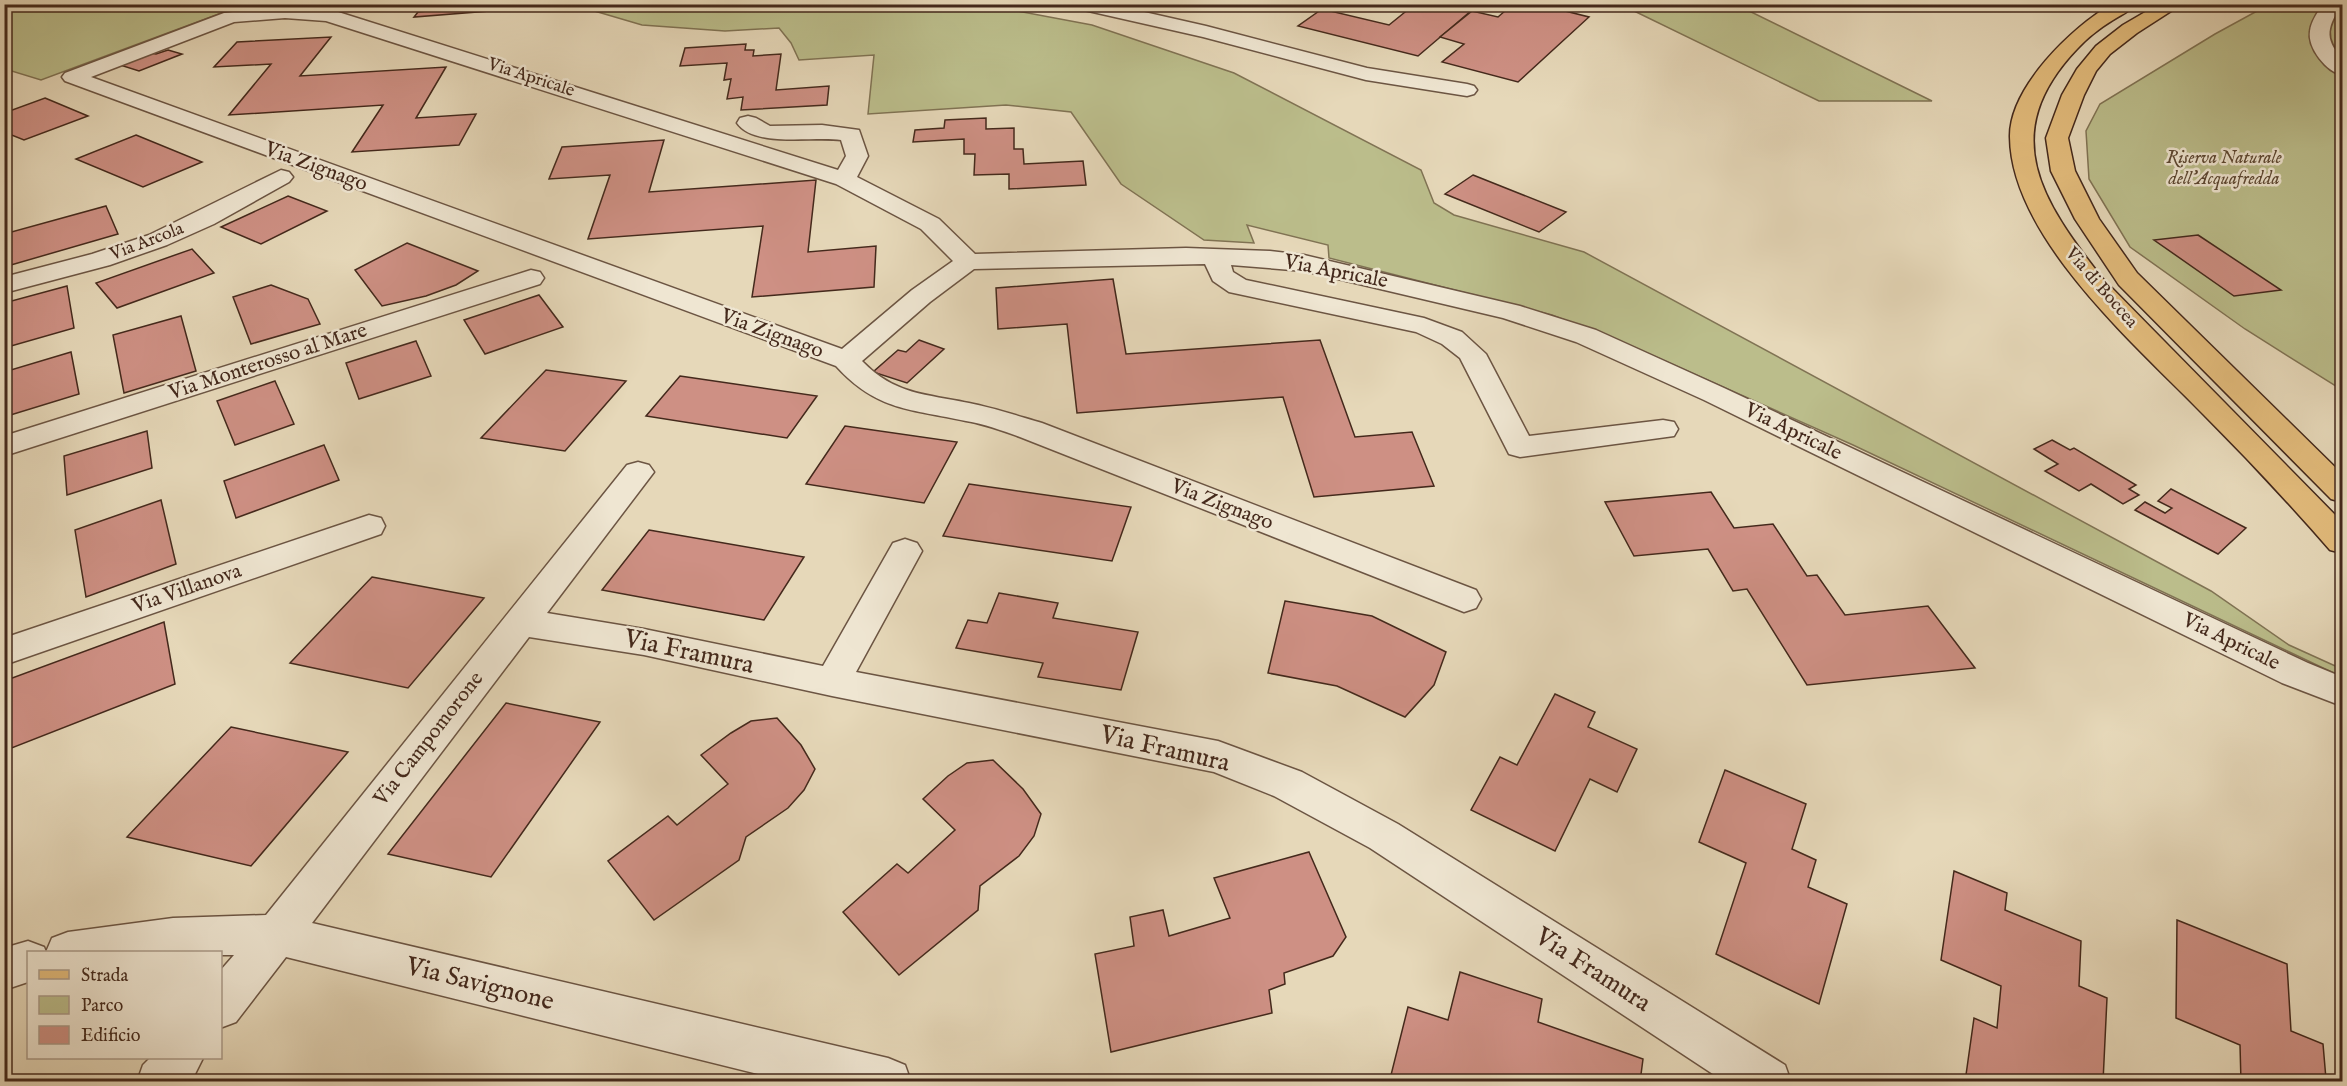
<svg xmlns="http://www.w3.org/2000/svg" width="2347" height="1086" font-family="'IM FELL English',serif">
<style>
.green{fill:#bbbd8b;stroke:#807354;stroke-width:1.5}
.building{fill:#ce9084;stroke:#44291c;stroke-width:1.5}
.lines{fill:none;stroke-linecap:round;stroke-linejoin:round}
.minor-casing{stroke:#6c5543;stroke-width:3}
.major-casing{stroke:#44291c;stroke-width:3}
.minor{fill:#efe6d2;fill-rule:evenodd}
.major{fill:#e3bc7c;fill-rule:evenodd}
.labels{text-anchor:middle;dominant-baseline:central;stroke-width:5;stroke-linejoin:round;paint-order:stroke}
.far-street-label{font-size:18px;fill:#44291c;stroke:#efe6d2}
.far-park-label{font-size:18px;font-style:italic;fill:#5c4732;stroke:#efe6d2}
.street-label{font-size:21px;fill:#44291c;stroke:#efe6d2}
.near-street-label{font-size:26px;fill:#44291c;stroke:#efe6d2}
</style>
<rect width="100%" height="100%" fill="#e6d8b9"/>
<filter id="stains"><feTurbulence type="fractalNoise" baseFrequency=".00333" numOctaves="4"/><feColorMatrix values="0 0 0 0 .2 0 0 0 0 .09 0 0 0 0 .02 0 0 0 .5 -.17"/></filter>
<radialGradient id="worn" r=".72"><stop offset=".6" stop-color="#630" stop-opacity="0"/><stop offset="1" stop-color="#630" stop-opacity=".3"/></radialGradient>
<g class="green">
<polygon points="4,5 5,4 243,5 41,80 5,69"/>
<polygon points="574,5 986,5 1092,25 1234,73 1421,170 1434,203 1454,215 1584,252 2211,591 2289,645 2342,669 2342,677 1853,445 1629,345 1552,315 1329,258 1328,245 1247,225 1254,243 1204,240 1121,184 1071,112 1006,105 868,114 874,55 799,60 791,43 779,28 725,31 642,25"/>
<polygon points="1613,5 1737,5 1932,101 1819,101 1630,9"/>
<polygon points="2268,5 2342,5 2342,390 2245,329 2130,247 2089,179 2086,131 2100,104 2215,34"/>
</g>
<g class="building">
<polygon points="432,4 506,4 502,10 414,17 418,12 427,11"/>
<polygon points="1415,4 1479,4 1418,56 1298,26 1322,9 1389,25"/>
<polygon points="1513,4 1537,4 1589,17 1518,82 1442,62 1464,44 1440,37 1472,11 1498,17"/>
<polygon points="331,37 300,76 446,67 416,118 476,114 459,145 352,152 383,105 229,115 271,64 214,67 237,42"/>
<polygon points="746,44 745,50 754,50 753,56 781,54 776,90 829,86 827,105 741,110 743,97 727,99 731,79 724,80 727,63 680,66 685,48"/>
<polygon points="168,50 182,54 139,71 120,65 151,53 156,54"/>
<polygon points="45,98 88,116 24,140 4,132 4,113"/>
<polygon points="986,118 986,129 1014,128 1014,149 1023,149 1024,164 1083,161 1086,185 1009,189 1009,174 974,175 975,154 964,154 964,139 913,142 915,130 944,128 945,120"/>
<polygon points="136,135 202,162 143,187 76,159"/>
<polygon points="664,140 649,192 816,180 808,252 876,246 874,287 752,297 763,226 588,239 610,175 549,179 562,147"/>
<polygon points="1473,175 1566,212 1539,232 1445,194"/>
<polygon points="288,196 327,211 261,244 221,227"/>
<polygon points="106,206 118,234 4,267 4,234"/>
<polygon points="2198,235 2281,290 2234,296 2154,240"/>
<polygon points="407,243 478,271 456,285 426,296 382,306 355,270"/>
<polygon points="192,249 214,273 117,308 96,283"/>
<polygon points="1113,279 1126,354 1320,340 1355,437 1412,432 1434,486 1314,497 1283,397 1077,413 1067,324 998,329 996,288"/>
<polygon points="271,285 308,299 320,324 251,344 233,297"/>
<polygon points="67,286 74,328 4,348 4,303"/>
<polygon points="539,295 563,327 485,354 464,320"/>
<polygon points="181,316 196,371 124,393 113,335"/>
<polygon points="919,340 944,349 907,383 873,372 898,350 906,352"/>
<polygon points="416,341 431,376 359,399 346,363"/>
<polygon points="71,352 79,394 4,417 4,372"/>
<polygon points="546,370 626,381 565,451 481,438"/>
<polygon points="680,376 817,396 787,438 646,416"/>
<polygon points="275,381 294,424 235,445 217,401"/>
<polygon points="845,426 957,442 924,503 806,484"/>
<polygon points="147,431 152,468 67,495 64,456"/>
<polygon points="2052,440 2070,450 2074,448 2136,485 2129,489 2139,495 2123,504 2091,484 2079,491 2045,471 2058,464 2034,449"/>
<polygon points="324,445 339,480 236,518 224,481"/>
<polygon points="969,484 1131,507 1112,561 943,536"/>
<polygon points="2171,489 2246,528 2218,554 2135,510 2145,502 2165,513 2172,508 2158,501"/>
<polygon points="1711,492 1734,528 1773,524 1807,576 1817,575 1845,615 1928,606 1975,668 1807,685 1747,589 1733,591 1708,549 1634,556 1605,502"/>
<polygon points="161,500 176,564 86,597 75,530"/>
<polygon points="649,530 804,557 764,620 602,590"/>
<polygon points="372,577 484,598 408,688 290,663"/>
<polygon points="999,593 1058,603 1053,618 1138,632 1121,690 1038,677 1043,663 956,648 968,620 987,623"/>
<polygon points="1285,601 1372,616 1446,652 1434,685 1405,717 1337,686 1268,673"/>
<polygon points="164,622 175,684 4,751 4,681"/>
<polygon points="1555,694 1595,712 1588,727 1637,749 1617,792 1590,779 1555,851 1471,810 1500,757 1517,765"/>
<polygon points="506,703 600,722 491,877 388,854"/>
<polygon points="777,718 801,745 815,769 804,790 788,808 746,837 739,860 654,920 608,861 668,816 677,825 728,784 701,755 731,733 751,721"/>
<polygon points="231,727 348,752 251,866 127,837"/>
<polygon points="993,760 1023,789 1041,814 1034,836 1019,856 980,886 978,910 899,975 843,912 897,864 908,873 955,830 923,799 948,776 967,763"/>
<polygon points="1725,770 1806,804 1792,849 1816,860 1808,887 1847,904 1819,1004 1716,954 1746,863 1699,842"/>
<polygon points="1309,852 1346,937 1333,956 1284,973 1285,984 1269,990 1272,1013 1111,1052 1095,954 1134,946 1130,917 1163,910 1169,936 1230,918 1214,878"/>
<polygon points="1954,871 2007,893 2005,910 2081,941 2079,986 2107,998 2103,1082 1965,1082 1974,1018 1997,1028 2001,986 1941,960"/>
<polygon points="2177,920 2287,964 2291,1031 2323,1044 2326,1079 2331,1082 2241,1082 2240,1045 2176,1018"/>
<polygon points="1460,972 1542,999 1538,1022 1643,1059 1640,1082 1396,1082 1390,1079 1408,1007 1448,1020"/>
</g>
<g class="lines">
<g class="minor-casing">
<g id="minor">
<polygon points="1073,4 1109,4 1206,26 1367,68 1467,84 1474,86 1477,90 1474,94 1467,96 1366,80 1203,37 1075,8"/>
<path d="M2323,4H2342C2328,26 2323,38 2342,58V75C2327,72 2307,48 2310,31C2311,21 2318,12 2323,4Z"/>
<path d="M285,6L335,11L838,170L846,156L841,140C813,136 754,148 737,123L740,118L748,116L756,118L770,126L822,125L859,130L868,156L857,177L939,219L975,254L1186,248L1270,251L1304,255L1520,306L1596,330L1724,388L2308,663L2342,677V706L2282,683L1704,400L1576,342L1503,318L1304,271L1231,265L1233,272L1246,280L1424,318L1462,332L1486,354L1529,436L1663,420L1674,422L1678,429L1674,436L1520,457L1509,454L1460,358L1442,344L1416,332L1229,292L1213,281L1205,264L974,269L930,302L862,361C895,395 926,394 969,403C994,408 1018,416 1042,423L1476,590L1481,599L1476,608L1464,612L1020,437C1003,431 985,424 966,421C911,409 877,411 836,366L65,81L62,77L65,73L224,13ZM285,18L326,21L836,184L921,229L953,261L912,290L842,349L91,77L234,22Z"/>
<polygon points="281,170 289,172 293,177 289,182 214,224 167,245 110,265 4,293 4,277 92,254 149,235"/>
<polygon points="531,270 540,272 544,278 540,284 4,456 4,436"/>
<polygon points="638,462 649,465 654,472 547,613 644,629 823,666 893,543 905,539 917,543 922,551 856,672 1218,741 1302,772 1398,824 1785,1065 1791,1082 1725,1082 1370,848 1274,796 1214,772 832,696 644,655 529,637 312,923 888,1058 905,1065 911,1082 790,1082 286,957 236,1022 220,1028 220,971 234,955 220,955 220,952 46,952 52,938 68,932 173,918 266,915 627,465"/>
<polygon points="369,515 381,518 385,526 381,534 4,665 4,638"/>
<polygon points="28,941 44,947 46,952 28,952 28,982 4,990 4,948"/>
<polygon points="150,1058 203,1058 191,1082 137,1082 143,1065"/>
</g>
</g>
<g class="major-casing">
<g id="major">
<path d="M2112,4H2135C2130,12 2120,15 2113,20C2100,28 2087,38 2077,49C1996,134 2042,202 2103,279L2342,522V553L2330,550C2289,503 2247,458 2203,414C2137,346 2011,238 2010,137C2009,88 2072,27 2112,4Z"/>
<polygon points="2159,4 2182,4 2137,33 2110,54 2096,71 2084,95 2068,138 2075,171 2099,219 2137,273 2342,474 2342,502 2331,499 2119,285 2075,219 2051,171 2046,138 2062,95 2077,69 2096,46 2123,25"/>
</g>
</g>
<use href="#minor" class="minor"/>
<use href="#major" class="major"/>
</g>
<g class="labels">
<g class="far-street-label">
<text transform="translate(531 78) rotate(18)">Via Apricale</text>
<text transform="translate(147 242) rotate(-21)">Via Arcola</text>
<text transform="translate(2101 288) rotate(49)">Via di Boccea</text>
</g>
<g class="far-park-label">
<text x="2224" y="158">Riserva Naturale<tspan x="2224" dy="21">dell'Acquafredda</tspan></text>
</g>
<g class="street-label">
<text transform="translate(316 167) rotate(20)">Via Zignago</text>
<text transform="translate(1336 272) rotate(11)">Via Apricale</text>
<text transform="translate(772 334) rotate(20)">Via Zignago</text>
<text transform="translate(268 362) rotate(-18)">Via Monterosso al Mare</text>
<text transform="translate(1793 432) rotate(26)">Via Apricale</text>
<text transform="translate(1222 505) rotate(21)">Via Zignago</text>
<text transform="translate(187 589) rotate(-19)">Via Villanova</text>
<text transform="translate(2231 642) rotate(26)">Via Apricale</text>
<text transform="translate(429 739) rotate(-52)">Via Campomorone</text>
</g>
<g class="near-street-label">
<text transform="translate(689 652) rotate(12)">Via Framura</text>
<text transform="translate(1165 749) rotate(13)">Via Framura</text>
<text transform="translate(1593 970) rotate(33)">Via Framura</text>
<text transform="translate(480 984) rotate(14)">Via Savignone</text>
</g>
</g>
<rect width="2347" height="1086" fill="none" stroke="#e6d8b9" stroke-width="24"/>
<rect x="6" y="6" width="2335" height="1074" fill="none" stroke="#44291c" stroke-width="3"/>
<rect x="12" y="12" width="2323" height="1062" fill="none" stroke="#44291c" stroke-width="1.5"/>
<rect x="27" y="951" width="195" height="108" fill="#efe6d2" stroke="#ab9a89" stroke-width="1.5"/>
<rect x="39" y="970" width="30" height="9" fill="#e3bc7c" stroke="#ab9a89" stroke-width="1.5"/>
<text x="81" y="981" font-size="18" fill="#44291c">Strada</text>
<rect x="39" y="996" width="30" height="18" fill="#bbbd8b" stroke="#ab9a89" stroke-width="1.5"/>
<text x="81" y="1011" font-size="18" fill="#44291c">Parco</text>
<rect x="39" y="1026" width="30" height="18" fill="#ce9084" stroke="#ab9a89" stroke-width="1.5"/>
<text x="81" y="1041" font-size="18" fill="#44291c">Edificio</text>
<rect width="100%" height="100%" filter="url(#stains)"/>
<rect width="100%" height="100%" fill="url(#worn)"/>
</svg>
